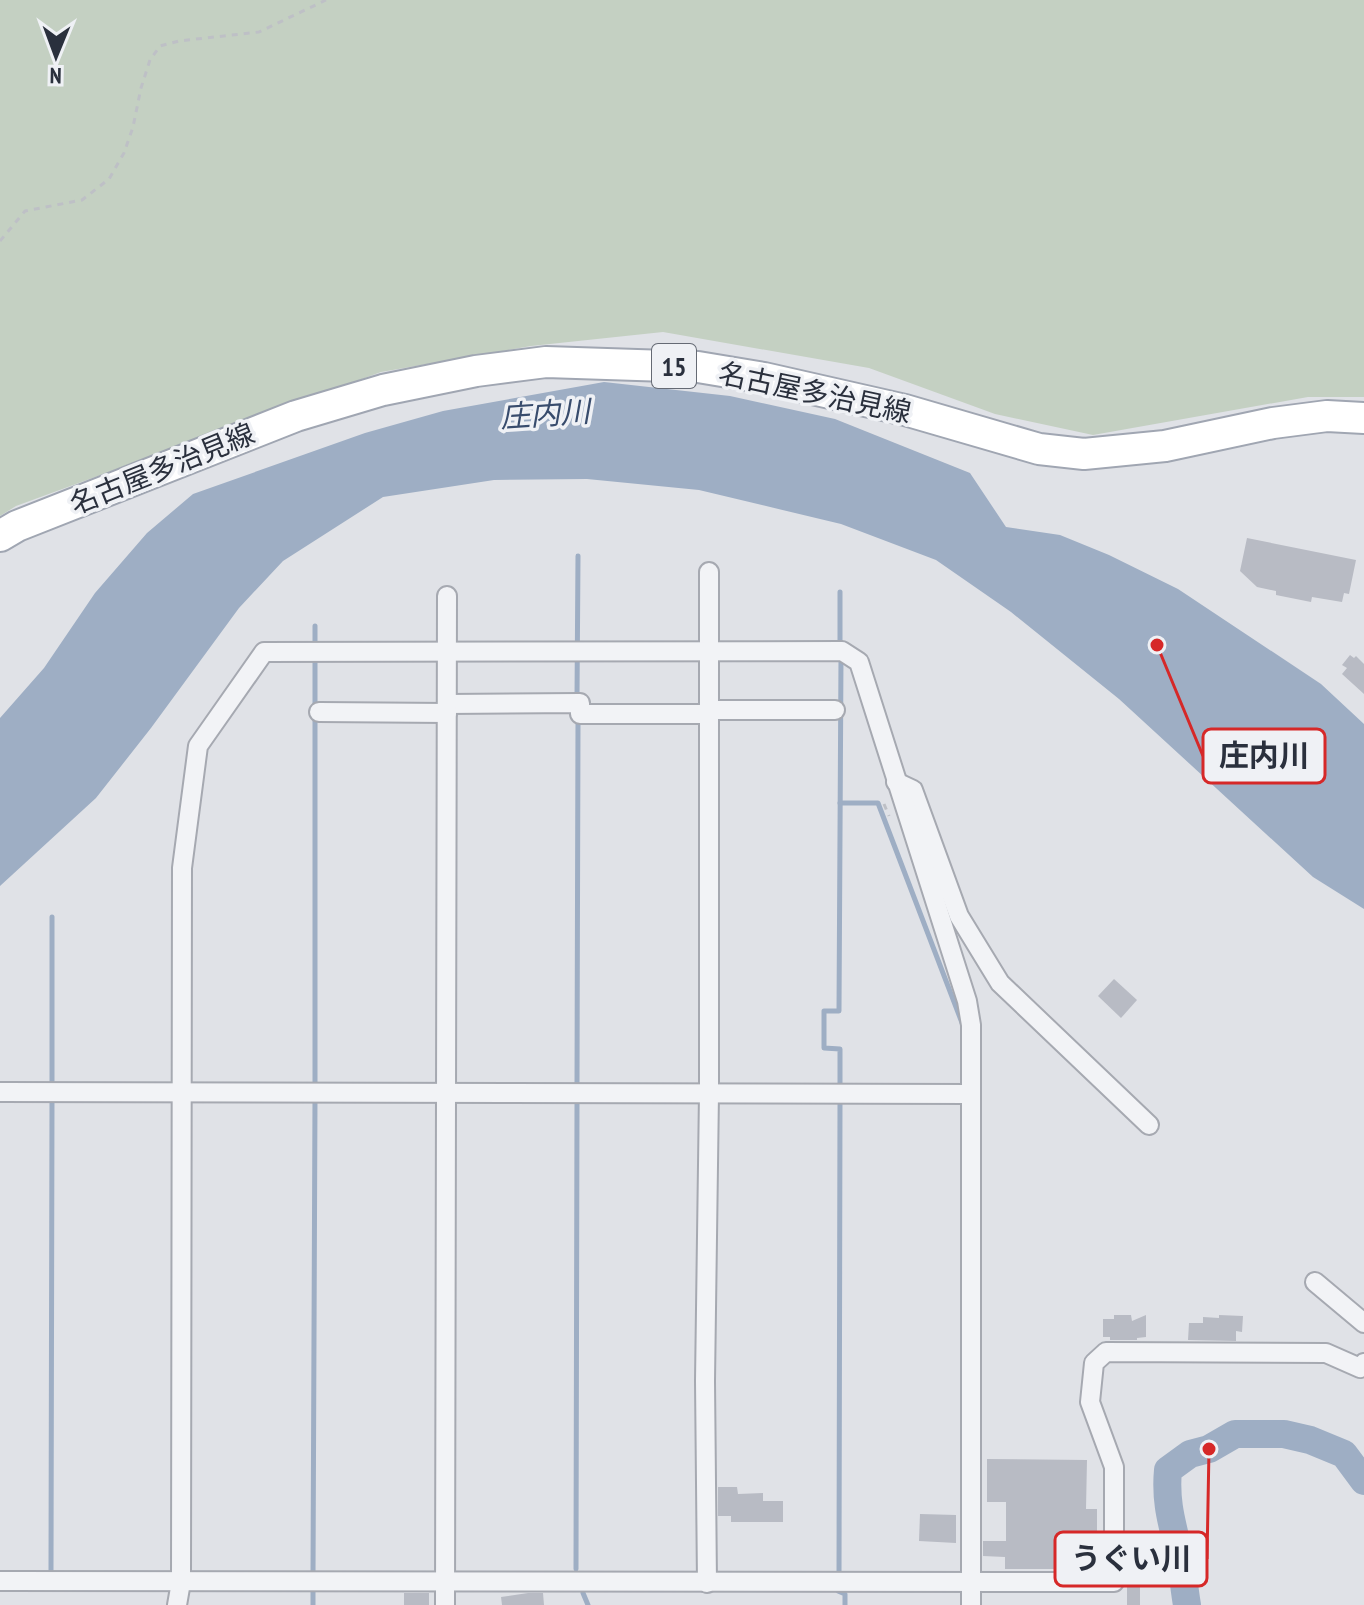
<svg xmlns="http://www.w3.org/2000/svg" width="1364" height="1605" font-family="'PT Sans Narrow','Noto Sans JP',sans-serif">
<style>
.green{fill:#c4d0c2}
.water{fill:#9eaec4}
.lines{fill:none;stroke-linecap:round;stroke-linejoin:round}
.stream{stroke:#9eaec4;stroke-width:5}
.river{stroke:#9eaec4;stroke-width:28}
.building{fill:#b8bbc4}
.street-casing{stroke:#a6a9b1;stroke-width:22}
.primary-casing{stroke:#a0a6b2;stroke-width:34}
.path{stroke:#bec0c6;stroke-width:3;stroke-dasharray:6 6;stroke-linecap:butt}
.street{stroke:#f2f3f6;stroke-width:18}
.primary{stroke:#fff;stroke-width:30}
.labels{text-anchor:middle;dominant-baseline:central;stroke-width:7;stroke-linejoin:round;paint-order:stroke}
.shield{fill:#eff1f5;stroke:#656a74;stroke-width:2}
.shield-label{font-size:26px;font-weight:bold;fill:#2a303d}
.street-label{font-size:28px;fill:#2a303d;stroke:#eff1f5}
.water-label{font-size:30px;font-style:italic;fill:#384c6d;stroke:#eff1f5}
.leader{fill:none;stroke:#d62828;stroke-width:3}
.callout-dot{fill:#d62828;stroke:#eff1f5;stroke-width:3}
.callout{fill:#eff1f5;stroke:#d62828;stroke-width:3}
.callout-label{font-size:30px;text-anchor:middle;font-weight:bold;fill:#2a303d}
</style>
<rect width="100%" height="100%" fill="#e0e2e7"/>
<polygon class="green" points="0,0 1364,0 1364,397 1308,397 1093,435 995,414 869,368 663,332 531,346 381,372 16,506 0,516"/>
<polygon class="water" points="604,382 730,396 835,419 970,473 1006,527 1060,535 1109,555 1178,589 1321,684 1364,724 1364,909 1313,877 1119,699 1011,612 936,560 841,524 699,490 587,479 494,480 383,497 283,561 239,608 151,728 96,798 0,886 0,718 44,668 95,593 147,533 193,494 365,433 443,411"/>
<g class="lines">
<g class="stream">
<polyline points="840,647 840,592"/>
<polyline points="577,697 578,556"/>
<polyline points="840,803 878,803 964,1028"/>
<polyline points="577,1084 578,722"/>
<polyline points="52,1087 52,917"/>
<polyline points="315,1088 315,626"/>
<polyline points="840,1089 840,1049 824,1048 824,1011 839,1011 841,657"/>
<polyline points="576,1569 577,1102"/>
<polyline points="51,1572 52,1097"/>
<polyline points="313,1576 315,1098"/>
<polyline points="839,1577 840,1099"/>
<polyline points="838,1587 838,1591 845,1594 845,1605"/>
<polyline points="583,1593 588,1605"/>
<polyline points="313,1605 313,1586"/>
</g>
<path class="river" d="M1187,1605C1184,1588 1183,1570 1179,1553C1172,1523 1165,1502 1168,1470L1190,1454L1209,1449L1235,1434H1284L1310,1440L1344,1454L1364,1481"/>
</g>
<g class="building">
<polygon points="1247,538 1356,560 1349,594 1344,593 1342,602 1312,597 1311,602 1276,595 1276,591 1257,587 1240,571"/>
<polygon points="1350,655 1354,658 1356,656 1364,664 1364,694 1342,674 1347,668 1342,665"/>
<polygon points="1114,979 1137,1000 1121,1018 1098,996"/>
<polygon points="1114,1315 1131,1315 1132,1321 1146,1315 1146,1337 1137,1338 1137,1340 1110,1340 1110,1337 1103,1337 1103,1319 1114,1319"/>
<polygon points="1219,1315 1243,1316 1242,1332 1236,1331 1236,1341 1188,1340 1189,1323 1203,1323 1203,1317 1219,1318"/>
<polygon points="987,1459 1087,1460 1086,1509 1097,1509 1097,1569 1005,1569 1005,1557 983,1556 983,1541 1006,1541 1006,1502 987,1502"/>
<polygon points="718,1487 737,1487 738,1494 763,1493 763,1501 783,1501 783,1522 731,1522 731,1516 718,1516"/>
<polygon points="920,1514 956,1515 956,1543 919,1541"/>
<rect x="1127" y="1577" width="13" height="28"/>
<rect x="404" y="1593" width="25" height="12"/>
<polygon points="528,1593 543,1593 544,1605 502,1605 501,1597"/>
</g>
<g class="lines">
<g class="street-casing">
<g id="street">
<polyline points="447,704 580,703 580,714 708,714"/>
<polyline points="707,710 835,710"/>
<polyline points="319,712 447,713"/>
<polyline points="896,782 913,790 959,916 1000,983 1149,1125"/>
<polyline points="0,1092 970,1094"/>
<polyline points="1315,1282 1364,1323"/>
<polyline points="0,1581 1114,1582 1114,1467 1090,1402 1094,1363 1106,1352 1326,1353 1360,1368 1364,1363"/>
<polyline points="707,1583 705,1381 709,1093 709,572"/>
<polyline points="177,1605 181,1582 182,868 198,746 264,652 842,651 859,662 967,1001 971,1025 971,1605"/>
<polyline points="445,1605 447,596"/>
</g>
</g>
<g class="primary-casing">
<polyline id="primary" points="0,536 17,526 296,416 383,390 476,371 546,362 698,367 764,378 905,410 1039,449 1084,454 1165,446 1273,423 1327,416 1364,418"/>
</g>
<g class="path">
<polyline points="0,241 25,211 82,200 109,179 124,153 133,127 141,88 150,60 160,46 179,41 259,32 326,0"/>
<polyline points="884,804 889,816"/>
</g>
<use href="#street" class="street"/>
<use href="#primary" class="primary"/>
</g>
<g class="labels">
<rect class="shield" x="652" y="344" width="44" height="44" rx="6"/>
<g class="shield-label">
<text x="674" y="366">15</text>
</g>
<g class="street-label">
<text transform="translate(815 392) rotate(12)">名古屋多治見線</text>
<text transform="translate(162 468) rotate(-22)">名古屋多治見線</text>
</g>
<g class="water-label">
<text transform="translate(545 413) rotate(-4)">庄内川</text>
</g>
</g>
<path class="leader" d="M1157 645L1203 756M1209 1449L1207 1559"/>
<g class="callout-dot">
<circle cx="1157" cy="645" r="8"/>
<circle cx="1209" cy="1449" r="8"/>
</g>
<g class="callout">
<rect x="1203" y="729" width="122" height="54" rx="8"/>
<rect x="1055" y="1532" width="152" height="54" rx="8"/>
</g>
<g class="callout-label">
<text x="1264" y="766">庄内川</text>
<text x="1131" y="1569">うぐい川</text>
</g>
<g transform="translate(56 56) rotate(181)" stroke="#eff1f5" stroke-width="6" paint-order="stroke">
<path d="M0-6L14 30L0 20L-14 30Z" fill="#2a303d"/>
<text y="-12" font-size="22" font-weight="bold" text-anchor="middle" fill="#2a303d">N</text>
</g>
</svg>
